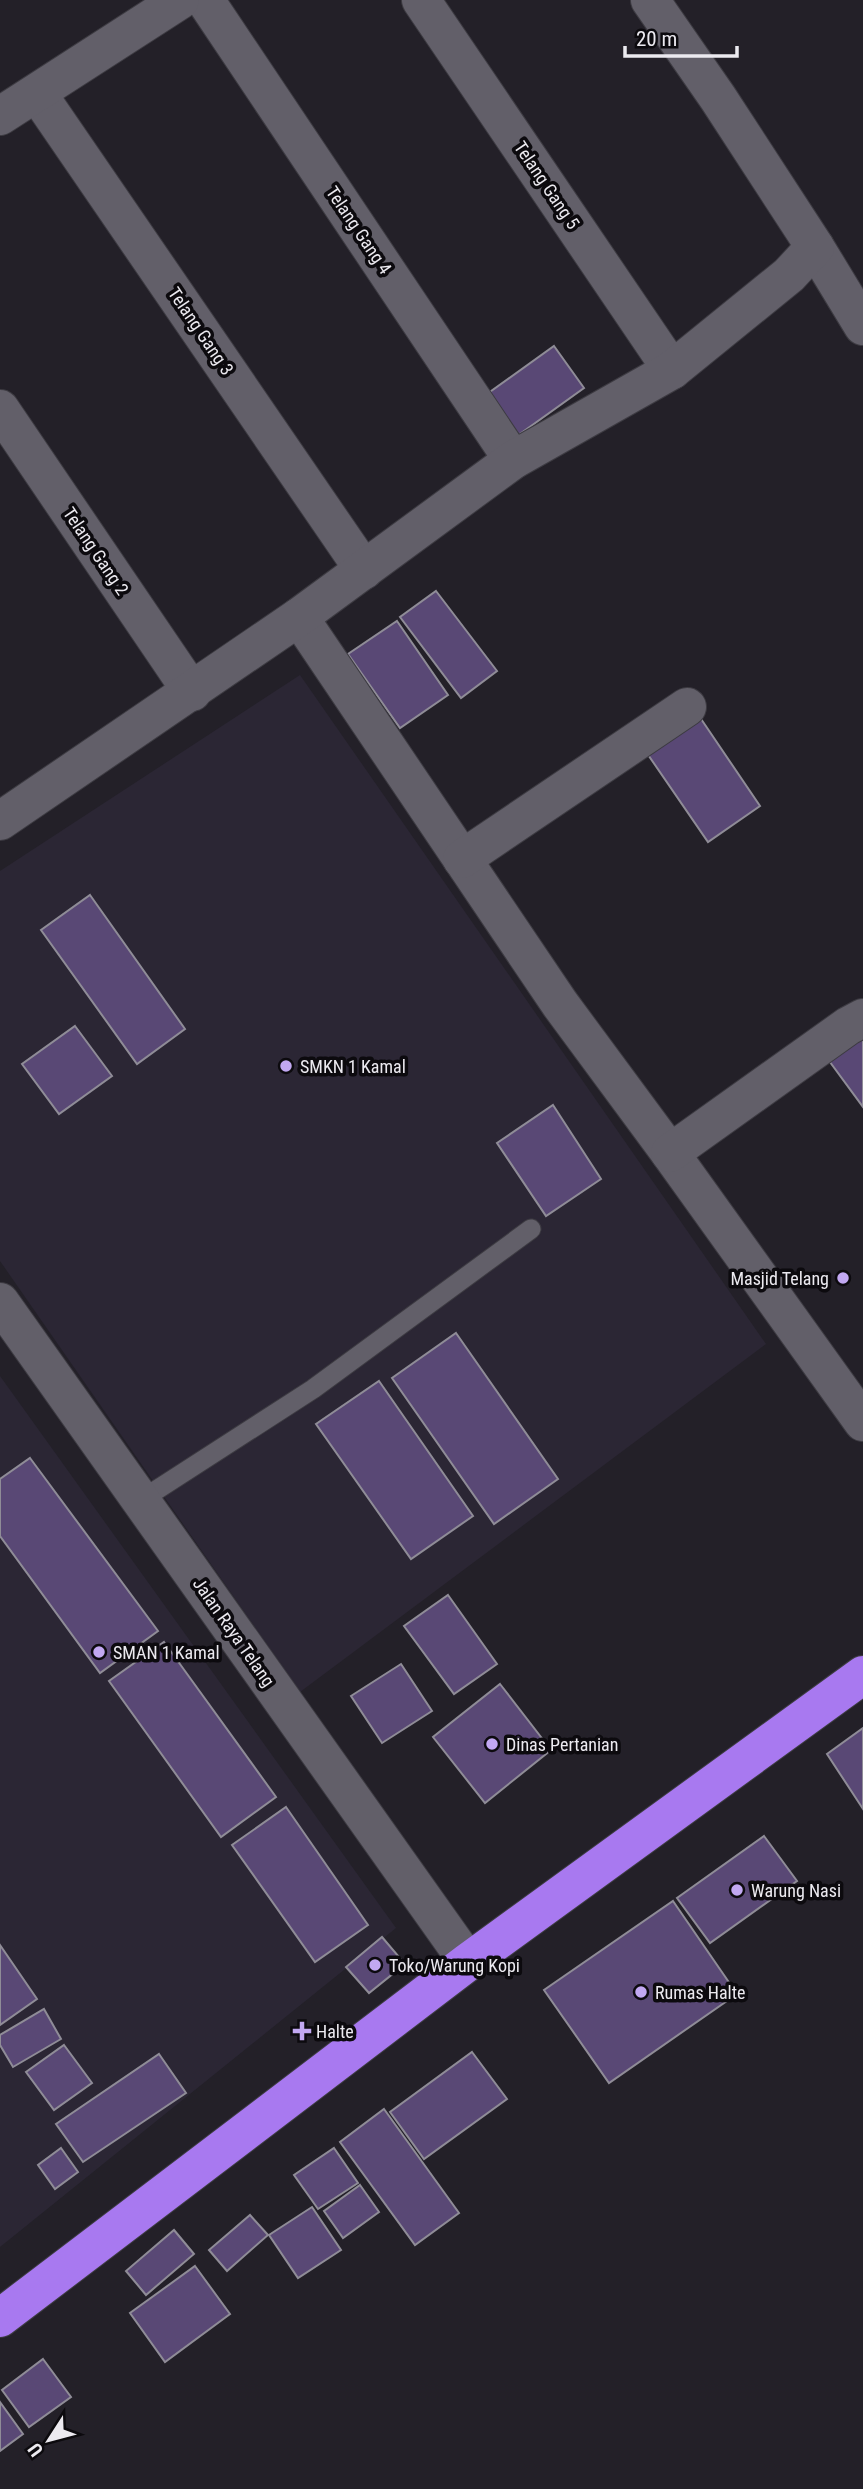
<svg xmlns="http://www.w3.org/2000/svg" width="863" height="2489" font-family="'Roboto Condensed',sans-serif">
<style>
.built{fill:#2b2634}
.building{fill:#594875;stroke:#8f8c97;stroke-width:2}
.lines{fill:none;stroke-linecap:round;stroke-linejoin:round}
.lane-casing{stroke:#3d3b42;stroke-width:21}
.street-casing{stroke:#3d3b42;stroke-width:40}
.highway-casing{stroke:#3d3b42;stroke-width:40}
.lane{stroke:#625f69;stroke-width:19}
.street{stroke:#625f69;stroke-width:38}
.highway{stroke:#a879f0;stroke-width:38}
.poi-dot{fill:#c2a8f2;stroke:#0c0a0e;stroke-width:2.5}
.labels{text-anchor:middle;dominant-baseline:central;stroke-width:7;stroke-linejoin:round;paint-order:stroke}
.street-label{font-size:18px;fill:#eceaf0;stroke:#0c0a0e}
.poi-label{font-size:18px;fill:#eceaf0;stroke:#0c0a0e;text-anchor:start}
</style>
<rect width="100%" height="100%" fill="#232028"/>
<g class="built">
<polygon points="300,675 766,1344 300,1692 0,1261 0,871"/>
<polygon points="0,1376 396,1928 0,2247"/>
</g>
<g class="building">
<polygon points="554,346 584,388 517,436 487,394"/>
<polygon points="436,591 497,671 461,698 400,617"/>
<polygon points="397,621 448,695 400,728 348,654"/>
<polygon points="695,710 760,806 708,842 642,746"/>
<polygon points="90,895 185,1029 137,1064 41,930"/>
<polygon points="75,1026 112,1076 59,1114 22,1064"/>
<polygon points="863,1032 863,1107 827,1058"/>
<polygon points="553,1105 601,1179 546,1216 497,1143"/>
<polygon points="456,1333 558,1479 494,1524 392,1378"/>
<polygon points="379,1381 473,1516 411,1559 316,1424"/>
<polygon points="30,1458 158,1631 100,1673 0,1536 0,1479"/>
<polygon points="448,1595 497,1664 454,1694 404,1626"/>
<polygon points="164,1642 276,1797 221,1837 109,1681"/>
<polygon points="401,1664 432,1711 382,1743 351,1696"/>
<polygon points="500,1684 551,1750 485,1803 433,1737"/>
<polygon points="863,1728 863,1809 827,1754"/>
<polygon points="286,1807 368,1925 315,1962 232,1845"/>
<polygon points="764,1836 797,1881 710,1943 677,1898"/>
<polygon points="673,1901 737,1994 609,2083 544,1990"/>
<polygon points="382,1937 405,1964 369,1993 346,1967"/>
<polygon points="0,1945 37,1999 0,2025"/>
<polygon points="44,2009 61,2039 13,2067 0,2045 0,2035"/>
<polygon points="64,2045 92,2083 54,2110 26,2072"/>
<polygon points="472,2052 507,2099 424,2159 390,2112"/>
<polygon points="159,2054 186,2093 83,2162 56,2124"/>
<polygon points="384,2109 459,2213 415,2245 340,2142"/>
<polygon points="61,2148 78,2172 55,2189 38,2165"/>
<polygon points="334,2148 358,2183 318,2209 294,2175"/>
<polygon points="360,2185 379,2212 343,2238 324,2211"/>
<polygon points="312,2207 341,2250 298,2278 269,2235"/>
<polygon points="250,2215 268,2235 227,2271 209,2250"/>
<polygon points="174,2230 194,2254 146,2295 126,2271"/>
<polygon points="195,2266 230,2314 165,2362 130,2313"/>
<polygon points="43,2359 71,2397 29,2427 2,2390"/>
<polygon points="0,2402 23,2434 0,2451"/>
</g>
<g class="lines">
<g class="lane-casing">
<polyline id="lane" points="141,1500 313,1389 531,1229"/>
</g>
<g class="street-casing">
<g id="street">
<polyline points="205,0 513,460"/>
<polyline points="421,0 672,370"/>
<polyline points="37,93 364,570"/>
<polyline points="0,116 180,0"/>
<polyline points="815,247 863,326"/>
<polyline points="0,409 192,692"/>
<polyline points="299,617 560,1004 670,1153 863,1422"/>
<polyline points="0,821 299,617 513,460 672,370 789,275 815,247 718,98 650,0"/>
<polyline points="462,859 687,707"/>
<polyline points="670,1153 848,1026 863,1018"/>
<polyline points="0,1302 468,1962"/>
</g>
</g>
<g class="highway-casing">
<polyline id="highway" points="0,2318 468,1962 863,1675"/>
</g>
<use href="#lane" class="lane"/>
<use href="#street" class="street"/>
<use href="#highway" class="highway"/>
</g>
<g class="poi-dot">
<circle cx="286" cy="1066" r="7"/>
<circle cx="843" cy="1278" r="7"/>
<circle cx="99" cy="1652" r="7"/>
<circle cx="492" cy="1744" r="7"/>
<circle cx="737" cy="1890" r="7"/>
<circle cx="375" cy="1965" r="7"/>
<circle cx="641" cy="1992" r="7"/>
<path d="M298.5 2020.5h7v7h7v7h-7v7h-7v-7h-7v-7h7z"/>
</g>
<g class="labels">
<g class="street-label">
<text transform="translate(547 185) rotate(56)">Telang Gang 5</text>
<text transform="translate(359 230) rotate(56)">Telang Gang 4</text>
<text transform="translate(201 331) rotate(56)">Telang Gang 3</text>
<text transform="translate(96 551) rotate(56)">Telang Gang 2</text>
<text transform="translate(234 1632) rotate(55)">Jalan Raya Telang</text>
</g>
<g class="poi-label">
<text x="300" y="1066">SMKN 1 Kamal</text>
<text x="829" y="1278" text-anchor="end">Masjid Telang</text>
<text x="113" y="1652">SMAN 1 Kamal</text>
<text x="506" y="1744">Dinas Pertanian</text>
<text x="751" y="1890">Warung Nasi</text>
<text x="389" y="1965">Toko/Warung Kopi</text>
<text x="655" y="1992">Rumas Halte</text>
<text x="316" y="2031">Halte</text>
</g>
</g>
<g transform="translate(49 2440) rotate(234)" stroke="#0c0a0e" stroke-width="5" paint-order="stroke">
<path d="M0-5L12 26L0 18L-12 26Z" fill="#eceaf0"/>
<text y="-10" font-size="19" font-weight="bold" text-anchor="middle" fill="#eceaf0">U</text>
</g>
<path d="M625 46v10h112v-10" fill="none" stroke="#eceaf0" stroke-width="3.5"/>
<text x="636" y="46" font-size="21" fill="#eceaf0" stroke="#0c0a0e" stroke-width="5" paint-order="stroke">20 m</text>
</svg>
